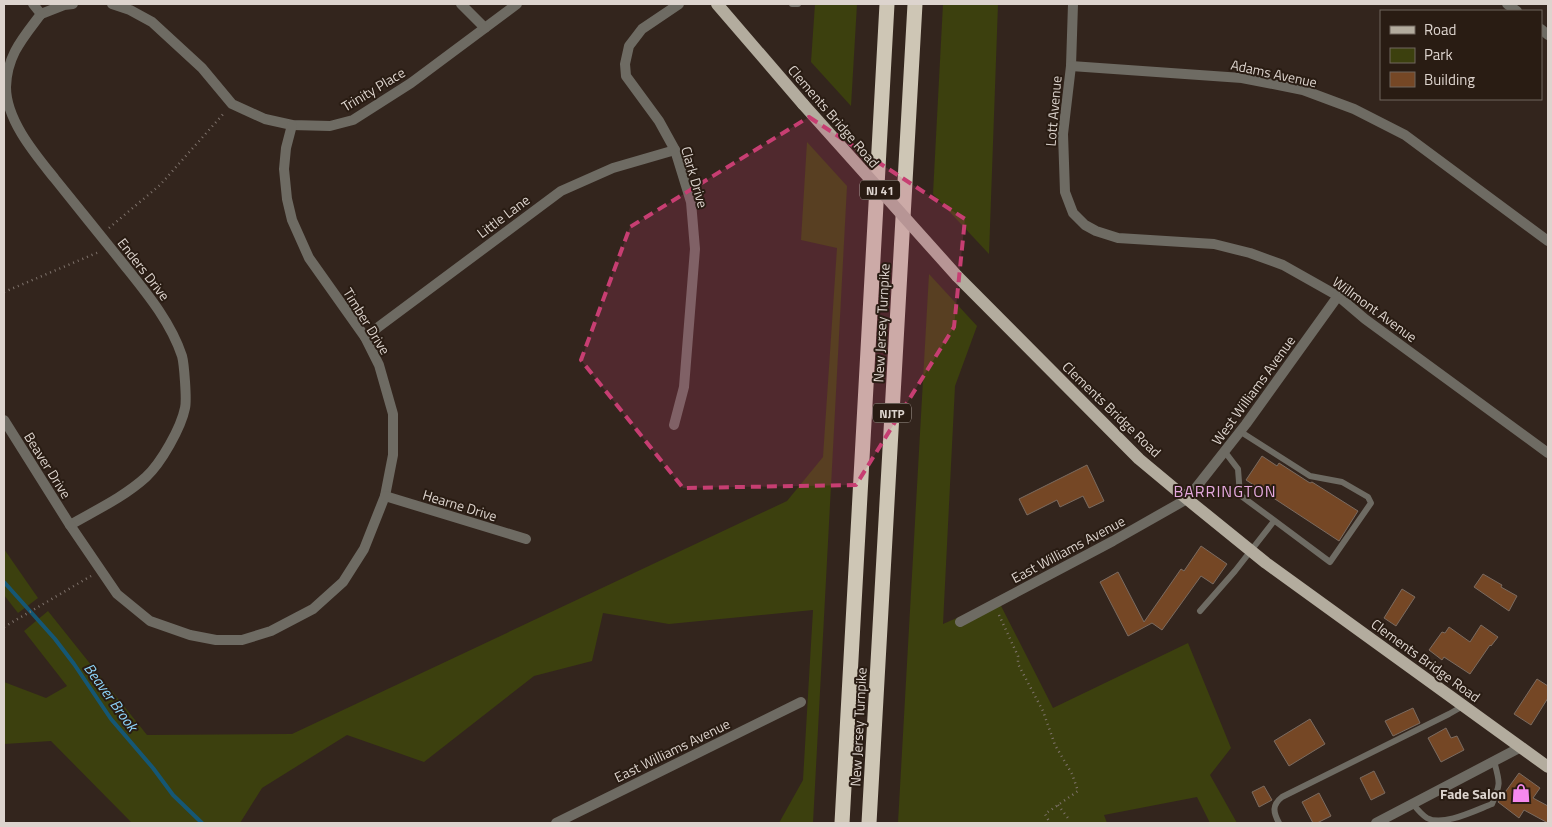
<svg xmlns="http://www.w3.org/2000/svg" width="1552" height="827" font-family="'Titillium Web',sans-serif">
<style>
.green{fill:#3c400e}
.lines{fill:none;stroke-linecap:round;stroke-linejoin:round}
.stream{stroke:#155774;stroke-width:4}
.building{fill:#754725;stroke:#7b6b60}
.path{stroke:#7f736c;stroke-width:2.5;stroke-dasharray:1 4;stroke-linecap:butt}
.service{stroke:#6e6b63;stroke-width:6}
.minor{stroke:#6e6b63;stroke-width:10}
.primary{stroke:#b3ac9e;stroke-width:12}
.motorway{stroke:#cec6b5;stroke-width:15}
.primary-bridge{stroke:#b3ac9e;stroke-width:12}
.marked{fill:#c73e72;fill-opacity:0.2;stroke:#c73e72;stroke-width:4;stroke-dasharray:10 6;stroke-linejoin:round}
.labels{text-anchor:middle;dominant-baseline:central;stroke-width:4;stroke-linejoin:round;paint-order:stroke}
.shield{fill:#291c13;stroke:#a79d96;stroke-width:1}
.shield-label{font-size:12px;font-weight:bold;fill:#ddd4ce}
.street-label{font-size:14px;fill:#ddd4ce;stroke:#291c13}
.poi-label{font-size:14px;font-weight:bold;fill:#ddd4ce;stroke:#291c13;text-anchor:end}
.water-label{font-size:15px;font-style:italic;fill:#8dd3f9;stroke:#291c13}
.quarter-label{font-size:16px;letter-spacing:1px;fill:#e5a9df;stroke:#291c13}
</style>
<rect width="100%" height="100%" fill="#33251d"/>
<g class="green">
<polygon points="815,4 857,4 851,106 811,62"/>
<polygon points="943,4 998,4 989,254 933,194"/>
<polygon points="807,142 847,186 813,823 779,823 803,780 813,610 669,624 603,613 592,661 534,676 424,762 347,735 262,788 240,823 132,823 51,741 4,744 4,682 46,698 67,686 24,631 48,611 147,735 292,734 787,501 823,457 837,248 801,240"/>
<polygon points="929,274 977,326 955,386 943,624 998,600 1053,708 1188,643 1231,748 1210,775 1237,823 1210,823 1197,797 1104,815 1107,823 898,823"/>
<polygon points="4,549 38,598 18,613 4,595"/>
</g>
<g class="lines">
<polyline class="stream" points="4,582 55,639 74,664 111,719 153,768 173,795 202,823"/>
</g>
<g class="building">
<polygon points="1262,456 1277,466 1279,463 1310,483 1312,482 1358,511 1339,541 1246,480"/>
<polygon points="1087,465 1104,501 1089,508 1083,496 1060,507 1057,500 1027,515 1019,499"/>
<polygon points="1201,546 1227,564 1213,584 1201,576 1162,630 1152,623 1128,636 1100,582 1118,572 1144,622 1181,569 1184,571"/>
<polygon points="1483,574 1502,585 1501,587 1517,596 1509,611 1474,587"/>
<polygon points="1402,589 1415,597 1396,626 1384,618"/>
<polygon points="1481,625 1498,637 1491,646 1490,645 1470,674 1444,657 1442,660 1429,650 1442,632 1445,633 1449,627 1470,642"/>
<polygon points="1537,679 1548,686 1548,698 1531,725 1514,714"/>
<polygon points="1413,708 1420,723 1393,736 1385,721"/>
<polygon points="1310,719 1325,744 1289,766 1274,741"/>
<polygon points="1446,728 1451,738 1457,736 1464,750 1441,762 1428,738"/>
<polygon points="1374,771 1385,793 1371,800 1360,778"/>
<polygon points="1519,773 1540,788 1533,798 1548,806 1548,823 1524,810 1519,818 1498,802"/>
<polygon points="1264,786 1272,800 1259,807 1252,792"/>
<polygon points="1319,793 1331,816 1317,823 1313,823 1302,802"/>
</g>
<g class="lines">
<g class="path">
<polyline points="109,228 160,185 225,112"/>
<polyline points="4,292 99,252"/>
<polyline points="999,615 1018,656 1018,664 1043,711 1055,745 1072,774 1078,791 1045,814 1050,823"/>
<polyline points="4,627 91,576"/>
<polyline points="1058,805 1068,818"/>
</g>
<g class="service">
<polyline points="792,4 798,4"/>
<polyline points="1225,452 1238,469 1240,495 1330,562 1371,503 1368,497 1342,482 1310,476 1241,432"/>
<polyline points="1200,611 1235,571 1274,521"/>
<path d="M1413,804C1417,809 1422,815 1427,818C1443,827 1476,810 1492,804C1501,783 1500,783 1494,761"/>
<path d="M1279,823C1273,812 1272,805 1282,797L1449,714L1463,706"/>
</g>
<g class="minor">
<polyline points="33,4 41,14"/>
<polyline points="112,4 130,10 152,22 202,68 232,104 265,119 292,125 330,126 353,120 411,83 517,4"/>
<polyline points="461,4 485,28"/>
<polyline points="1073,4 1071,66 1063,134 1065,192 1073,213 1085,225 1096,231 1118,238 1214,244 1250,253 1283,265 1338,296 1365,319 1548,453"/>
<polyline points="1507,4 1517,11"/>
<path d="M41,14C23,38 7,55 6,87C6,120 35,154 55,179C77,206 99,234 121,261C144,290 170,320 182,356C184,363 187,400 185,408C181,428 161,463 146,477C124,497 96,510 70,525"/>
<polyline points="41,14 64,5 73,4"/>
<polyline points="1541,29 1548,35"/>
<polyline points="1071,66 1242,78 1303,90 1354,109 1405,135 1548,241"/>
<polyline points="365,337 561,191 613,168 675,150"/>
<polyline points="4,420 70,525 117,594 150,621 190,635 216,640 242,640 271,631 313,609 343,582 364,549 385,496 393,455 393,414 379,365 365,337 309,258 292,220 287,199 284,169 286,148 292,125"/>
<polyline points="674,425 684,387 695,249 691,202 675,150 659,121 626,76 625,64 629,46 642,29 679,4"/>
<polyline points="385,496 526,539"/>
<polyline points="960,622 1113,541 1187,499 1246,424 1338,296"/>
<polyline points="556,823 801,702"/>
<polyline points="1376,823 1521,747"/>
</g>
<g class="primary">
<polyline points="717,4 803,104"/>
<polyline points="957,276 1139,459 1187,499 1266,563 1548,767"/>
</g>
<g class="motorway">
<polyline points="842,823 887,4"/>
<polyline points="869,823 915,4"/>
</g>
<polyline class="primary-bridge" points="803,104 957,276"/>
</g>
<path class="marked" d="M809,117L965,219L954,327L856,485L683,488L581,360L630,227Z"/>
<defs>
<g id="shop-bare" transform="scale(1.5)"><path d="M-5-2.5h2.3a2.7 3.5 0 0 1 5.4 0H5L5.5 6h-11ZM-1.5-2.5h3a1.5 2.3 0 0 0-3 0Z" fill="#f689ee" stroke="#291c13" stroke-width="2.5" paint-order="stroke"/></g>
</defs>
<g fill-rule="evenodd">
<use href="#shop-bare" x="1521" y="793"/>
</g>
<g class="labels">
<g class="shield">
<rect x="860" y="180.5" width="40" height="19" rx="4"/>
<rect x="873" y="403.5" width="38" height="19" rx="4"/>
</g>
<g class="shield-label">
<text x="880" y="190">NJ 41</text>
<text x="892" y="413">NJTP</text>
</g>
<g class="street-label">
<text transform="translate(1274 73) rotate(12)">Adams Avenue</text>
<text transform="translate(373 89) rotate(-31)">Trinity Place</text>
<text transform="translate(1053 111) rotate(-85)">Lott Avenue</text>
<text transform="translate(834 116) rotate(49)">Clements Bridge Road</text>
<text transform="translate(695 177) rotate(74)">Clark Drive</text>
<text transform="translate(503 216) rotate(-37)">Little Lane</text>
<text transform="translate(144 269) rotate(52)">Enders Drive</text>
<text transform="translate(1375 309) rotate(36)">Willmont Avenue</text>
<text transform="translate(367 321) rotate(58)">Timber Drive</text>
<text transform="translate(881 323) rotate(-87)">New Jersey Turnpike</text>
<text transform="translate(1253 390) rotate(-54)">West Williams Avenue</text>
<text transform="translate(1112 409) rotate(44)">Clements Bridge Road</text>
<text transform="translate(48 465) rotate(58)">Beaver Drive</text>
<text transform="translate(460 505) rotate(17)">Hearne Drive</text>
<text transform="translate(1068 549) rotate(-28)">East Williams Avenue</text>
<text transform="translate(1426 660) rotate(36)">Clements Bridge Road</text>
<text transform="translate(858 727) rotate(-87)">New Jersey Turnpike</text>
<text transform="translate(672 750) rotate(-26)">East Williams Avenue</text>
</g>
<g class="poi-label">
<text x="1506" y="793">Fade Salon</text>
</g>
<g class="water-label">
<text transform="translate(111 697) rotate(54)">Beaver Brook</text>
</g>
<g class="quarter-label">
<text x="1225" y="491">BARRINGTON</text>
</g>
</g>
<rect width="1552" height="827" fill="none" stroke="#ddd4ce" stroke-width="10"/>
<rect x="1380" y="10" width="162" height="90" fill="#291c13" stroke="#71665e"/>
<rect x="1390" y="26" width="25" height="8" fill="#b3ac9e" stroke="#71665e"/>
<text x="1424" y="35" font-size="15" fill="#ddd4ce">Road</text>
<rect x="1390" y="48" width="25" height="15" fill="#3c400e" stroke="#71665e"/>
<text x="1424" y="60" font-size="15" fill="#ddd4ce">Park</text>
<rect x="1390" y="72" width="25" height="15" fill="#754725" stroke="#71665e"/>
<text x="1424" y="85" font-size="15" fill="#ddd4ce">Building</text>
</svg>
